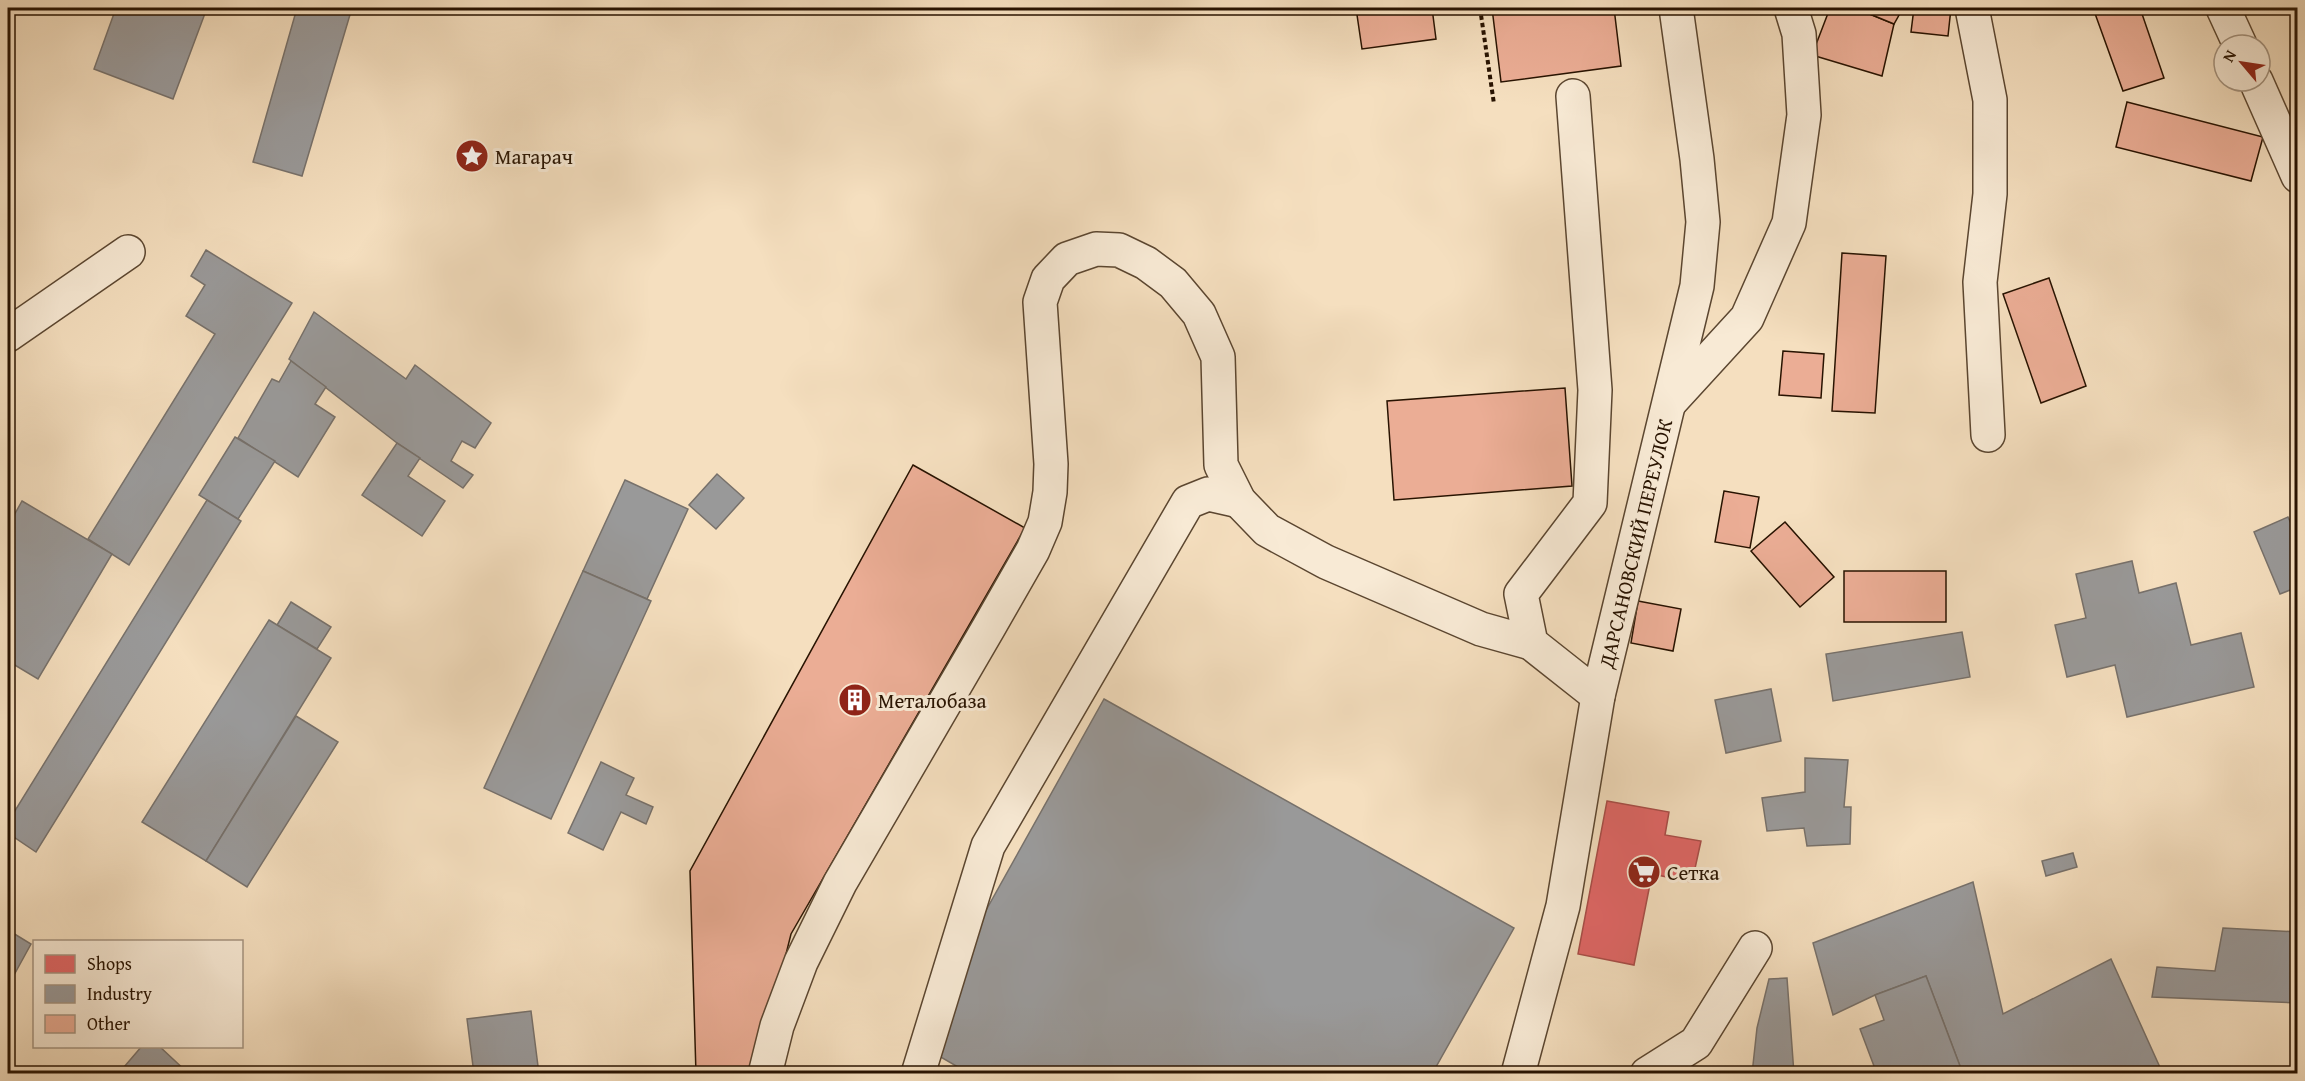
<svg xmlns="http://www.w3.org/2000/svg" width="2305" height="1081" font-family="'Gentium Book Plus',serif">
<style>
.shops{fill:#e06666;stroke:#a94d48;stroke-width:1.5}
.industry{fill:#999;stroke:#77716b;stroke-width:1.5}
.building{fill:#ebad95;stroke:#281301;stroke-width:1.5}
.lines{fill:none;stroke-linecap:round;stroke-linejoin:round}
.minor-casing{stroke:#5b4630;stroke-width:36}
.path{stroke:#281301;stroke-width:4;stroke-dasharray:4.5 3;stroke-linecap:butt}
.minor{stroke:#f8ead5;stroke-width:33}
.labels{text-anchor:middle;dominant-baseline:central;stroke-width:6;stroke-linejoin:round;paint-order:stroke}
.poi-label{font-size:21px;fill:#281301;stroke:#f8ead5;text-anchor:start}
.street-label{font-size:21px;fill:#281301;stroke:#f8ead5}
</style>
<rect width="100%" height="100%" fill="#f5dfbf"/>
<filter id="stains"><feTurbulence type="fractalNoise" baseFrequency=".00333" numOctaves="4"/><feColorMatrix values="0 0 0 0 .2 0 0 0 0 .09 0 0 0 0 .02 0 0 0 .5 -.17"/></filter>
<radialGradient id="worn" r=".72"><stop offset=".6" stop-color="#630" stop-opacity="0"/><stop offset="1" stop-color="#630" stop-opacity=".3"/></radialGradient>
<g class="shops">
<polygon points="1432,8 1465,8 1433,14"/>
<polygon points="1607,801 1669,812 1665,835 1701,841 1692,882 1652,874 1634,965 1578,954"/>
</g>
<g class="industry">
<polygon points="116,8 207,8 173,99 94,69"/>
<polygon points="297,8 352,8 302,176 253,162"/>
<polygon points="206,250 292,303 129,565 88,539 215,334 186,316 205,285 191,276"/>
<polygon points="314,312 406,379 415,365 491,423 475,448 462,441 451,461 473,475 463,488 397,443 289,359"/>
<polygon points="291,361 326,387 315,404 335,417 298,477 238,438 272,379 279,382"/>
<polygon points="235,437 275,461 238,519 199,495"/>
<polygon points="397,443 420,458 408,476 445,501 422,536 362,495"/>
<polygon points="717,474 744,498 716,529 689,505"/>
<polygon points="625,480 688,509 647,599 583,571"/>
<polygon points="207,500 241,521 36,852 8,833 8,822"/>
<polygon points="22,501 112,554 38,679 8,661 8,526"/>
<polygon points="2288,517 2298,539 2298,587 2280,594 2254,532"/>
<polygon points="2132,561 2139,593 2176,583 2191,645 2241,633 2254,687 2127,717 2115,665 2067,677 2055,625 2086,618 2076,574"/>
<polygon points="583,571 651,601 551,819 484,788"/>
<polygon points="291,602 331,627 317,649 277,625"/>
<polygon points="269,620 331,658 206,861 142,822"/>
<polygon points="1962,632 1970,677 1833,701 1826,654"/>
<polygon points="1771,689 1781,741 1726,753 1715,700"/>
<polygon points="1104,699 1514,928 1432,1074 970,1074 913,1041"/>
<polygon points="296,716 338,742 247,887 206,861"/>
<polygon points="1805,758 1848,760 1844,807 1851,807 1850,844 1807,846 1804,828 1767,831 1762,798 1805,792"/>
<polygon points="601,762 634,778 626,795 653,807 646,824 621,812 603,850 568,833"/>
<polygon points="2073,853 2077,867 2046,876 2042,861"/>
<polygon points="1973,882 2003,1014 2111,959 2163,1074 1963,1074 1926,976 1875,995 1833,1015 1813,943"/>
<polygon points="2223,928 2298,932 2298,1003 2152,997 2157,967 2215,971"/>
<polygon points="8,930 31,944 8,986"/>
<polygon points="1926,976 1963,1074 1877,1074 1860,1029 1884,1020 1875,995"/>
<polygon points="1787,978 1794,1074 1752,1074 1757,1028 1769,979"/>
<polygon points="531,1011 539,1074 474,1074 467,1019"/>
<polygon points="142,1046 159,1046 189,1074 118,1074"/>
</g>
<g class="building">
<polygon points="1356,8 1432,8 1436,39 1362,49"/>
<polygon points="1492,8 1614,8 1621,66 1501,82"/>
<polygon points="1830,8 1855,8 1894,24 1882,76 1812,55"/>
<polygon points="1855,8 1903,8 1894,24"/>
<polygon points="1914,8 1951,8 1948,36 1911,32"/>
<polygon points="2093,8 2140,8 2164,78 2123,91"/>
<polygon points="2127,102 2263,137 2251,181 2116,147"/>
<polygon points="1842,253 1886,256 1875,413 1832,411"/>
<polygon points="2049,278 2086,386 2041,403 2003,294"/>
<polygon points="1783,351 1824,354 1821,398 1779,395"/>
<polygon points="1565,388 1572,486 1394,500 1387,401"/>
<polygon points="913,465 1025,528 791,934 756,1074 696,1074 690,871"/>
<polygon points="1724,491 1759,497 1750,548 1715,542"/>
<polygon points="1785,522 1834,577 1800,607 1751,551"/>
<rect x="1844" y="571" width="102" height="51"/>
<polygon points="1638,601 1681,609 1673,651 1631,643"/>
</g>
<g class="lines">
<g class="minor-casing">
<g id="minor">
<polyline points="1972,8 1990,100 1990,194 1980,282 1988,435"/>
<polyline points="2223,8 2240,45"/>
<polyline points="2256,81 2298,176"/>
<polyline points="1573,96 1595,390 1590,503 1521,594 1531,643 1598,696"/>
<polyline points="8,335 128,252"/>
<polyline points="1671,401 1747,318 1789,223 1804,115 1799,34 1791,8"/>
<polyline points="765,1074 777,1026 801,962 840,883 989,627 1033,550 1045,522 1050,492 1051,464 1040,302 1048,279 1067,259 1096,249 1119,250 1146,263 1173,283 1199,314 1218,357 1221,465 1239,501 1267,530 1326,562 1481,629 1531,643"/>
<polyline points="918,1074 988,846 1188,502 1208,494 1239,501"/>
<path id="s1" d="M1518,1074L1563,906L1598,696L1697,286L1703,222L1697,159L1676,8"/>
<polyline points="1647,1074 1696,1043 1755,948"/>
</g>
</g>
<polyline class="path" points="1480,8 1494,104"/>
<use href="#minor" class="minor"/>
</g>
<defs>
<g id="sight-disc" transform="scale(1.725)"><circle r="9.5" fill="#8f2418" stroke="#f8ead5"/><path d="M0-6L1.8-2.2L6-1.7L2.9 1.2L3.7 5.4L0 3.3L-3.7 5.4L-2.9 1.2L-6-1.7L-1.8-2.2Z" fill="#fff"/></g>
<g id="building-disc" transform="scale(1.725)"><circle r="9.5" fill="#8f2418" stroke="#f8ead5"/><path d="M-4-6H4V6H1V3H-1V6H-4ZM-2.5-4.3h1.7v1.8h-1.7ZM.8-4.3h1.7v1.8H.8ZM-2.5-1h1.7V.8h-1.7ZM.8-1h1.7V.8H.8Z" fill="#fff"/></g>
<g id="supermarket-disc" transform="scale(1.725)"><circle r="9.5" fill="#8f2418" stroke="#f8ead5"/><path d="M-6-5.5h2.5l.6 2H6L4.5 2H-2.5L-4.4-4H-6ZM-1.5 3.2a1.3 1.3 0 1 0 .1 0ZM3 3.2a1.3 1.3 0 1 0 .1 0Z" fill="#fff"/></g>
</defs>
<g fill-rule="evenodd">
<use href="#sight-disc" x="472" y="156"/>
<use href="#building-disc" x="855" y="700"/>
<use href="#supermarket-disc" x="1644" y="872"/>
</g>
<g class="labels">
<g class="poi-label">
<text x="495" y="156">Магарач</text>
<text x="878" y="700">Металобаза</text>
<text x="1667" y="872">Сетка</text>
</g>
<g class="street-label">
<text stroke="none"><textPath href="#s1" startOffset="544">ДАРСАНОВСКИЙ ПЕРЕУЛОК</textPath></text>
</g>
</g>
<rect width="2305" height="1081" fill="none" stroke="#f5dfbf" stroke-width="30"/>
<rect x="9" y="9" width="2287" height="1063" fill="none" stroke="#281301" stroke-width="3"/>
<rect x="15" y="15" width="2275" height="1051" fill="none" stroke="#281301" stroke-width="1.5"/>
<rect x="33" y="940" width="210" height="108" fill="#f8ead5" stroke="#a59480" stroke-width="1.5"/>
<rect x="45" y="955" width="30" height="18" fill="#e06666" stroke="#a59480" stroke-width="1.5"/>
<text x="87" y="970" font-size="18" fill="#281301">Shops</text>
<rect x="45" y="985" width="30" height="18" fill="#999999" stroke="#a59480" stroke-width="1.5"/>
<text x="87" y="1000" font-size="18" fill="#281301">Industry</text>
<rect x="45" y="1015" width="30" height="18" fill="#ebad95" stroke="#a59480" stroke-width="1.5"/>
<text x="87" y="1030" font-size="18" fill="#281301">Other</text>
<g transform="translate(2242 63) rotate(299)"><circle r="28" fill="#f8ead5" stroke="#a59480" stroke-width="1.5"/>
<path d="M0-4.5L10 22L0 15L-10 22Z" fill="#8f2418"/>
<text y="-9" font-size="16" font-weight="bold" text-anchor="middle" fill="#281301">N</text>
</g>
<rect width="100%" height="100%" filter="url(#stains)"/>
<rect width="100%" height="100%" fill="url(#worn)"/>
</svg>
